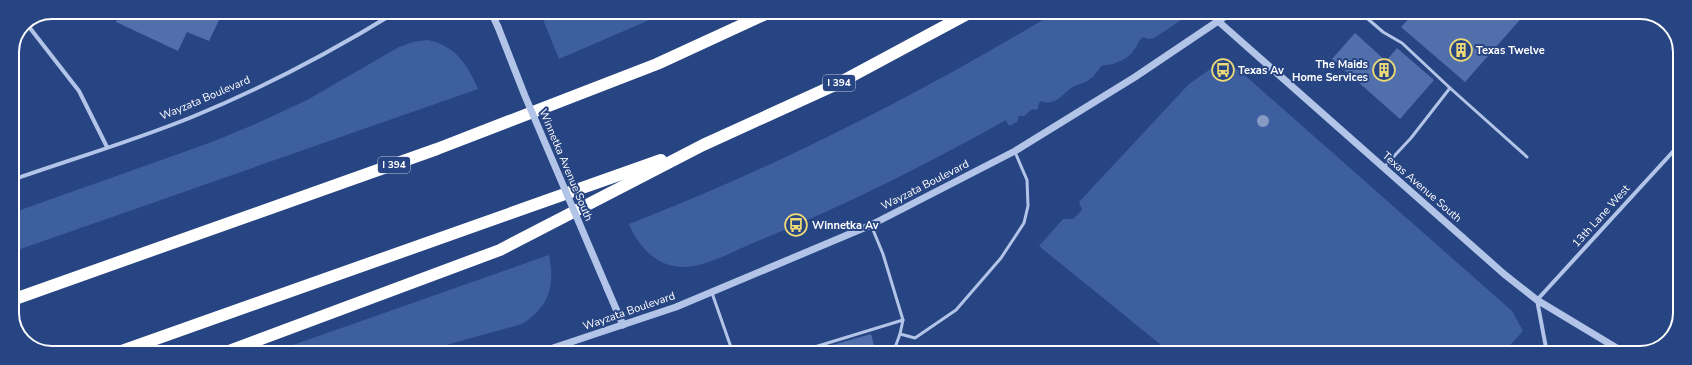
<svg xmlns="http://www.w3.org/2000/svg" width="1692" height="365" font-family="'Nunito Sans',sans-serif">
<style>
.green{fill:#3d5e9f}
.building{fill:#516fab}
.lines{fill:none;stroke-linecap:round;stroke-linejoin:round}
.service{stroke:#b2c4e7;stroke-width:3}
.minor{stroke:#b2c4e7;stroke-width:4}
.tertiary{stroke:#b2c4e7;stroke-width:7}
.motorway{stroke:#fff;stroke-width:12}
.tertiary-bridge{stroke:#b2c4e7;stroke-width:7}
.tree{fill:#879ac2}
.labels{text-anchor:middle;dominant-baseline:central;stroke-width:4;stroke-linejoin:round;paint-order:stroke}
.shield{fill:#284583;stroke:#bec7da;stroke-width:1}
.shield-label{font-size:10px;font-weight:bold;fill:#fff}
.poi-label{font-size:11px;font-weight:bold;fill:#fff;stroke:#284583;text-anchor:start}
.street-label{font-size:11px;fill:#fff;stroke:#284583}
.rim{fill:none;stroke:#fff;stroke-width:2}
</style>
<rect width="100%" height="100%" fill="#284583"/>
<g class="green">
<polygon points="540,12 668,12 559,59"/>
<path d="M1056,12L1192,13L1154,38L1149,39L1143,37C1138,41 1138,45 1134,50C1129,59 1112,66 1103,65C1098,69 1096,75 1090,79C1084,84 1077,84 1071,88C1063,94 1054,107 1042,101L1039,103L1038,109L1034,110L1032,109L1024,116H1019L1017,122L1009,126L1006,120C924,166 840,208 753,243C732,252 706,267 682,267C656,266 638,246 629,224C777,167 920,94 1056,12Z"/>
<path d="M427,40C455,45 468,65 478,89L12,252V213L212,142L260,122L307,100L399,47L413,42Z"/>
<polygon points="1222,61 1240,71 1512,311 1523,331 1503,353 1171,353 1039,246 1063,219 1073,219 1082,210 1079,202 1189,84"/>
<path d="M549,255C555,285 550,306 522,324L421,352H273Z"/>
</g>
<g class="building">
<polygon points="120,12 177,12 185,16 187,12 223,12 209,41 187,32 178,51 116,22"/>
<polygon points="1414,13 1526,13 1465,82 1401,27"/>
<polygon points="1355,33 1386,61 1397,48 1434,80 1400,119 1332,59"/>
<polygon points="871,334 876,353 808,353 808,352"/>
</g>
<g class="lines">
<g class="service">
<polyline points="1361,13 1383,32 1402,43 1450,88 1411,138 1383,168"/>
<polyline points="1406,13 1410,17"/>
<polyline points="1450,88 1527,157"/>
<polyline points="871,225 883,254 903,320 900,334 915,338 956,310 1001,258 1024,223 1028,206 1027,180 1015,152"/>
<polyline points="712,293 733,353"/>
<polyline points="795,353 903,320"/>
<polyline points="893,353 900,334"/>
</g>
<g class="minor">
<polyline points="26,23 79,91 107,147"/>
<path d="M12,180C72,159 133,141 192,117C263,88 331,52 396,12"/>
<polyline points="1547,353 1537,300 1680,144"/>
</g>
<g class="tertiary">
<polyline points="491,12 498,27"/>
<polyline points="1218,21 1504,274 1537,300 1625,353"/>
<polyline points="607,288 623,325"/>
<polyline points="538,353 676,307 871,225 1015,151 1135,77 1230,13"/>
</g>
<g class="motorway">
<polyline points="12,300 437,149 657,64 770,12"/>
<polyline points="119,352 661,160"/>
<polyline points="226,352 500,250 703,145 837,84 971,12"/>
</g>
<polyline class="tertiary-bridge" points="498,27 525,96 607,288"/>
</g>
<circle class="tree" cx="1263" cy="121" r="6"/>
<defs>
<g id="building-ring" transform="scale(1.15)"><circle r="9.5" fill="#284583" stroke="#eed978" stroke-width="1.5"/><path d="M-4-6H4V6H1V3H-1V6H-4ZM-2.5-4.3h1.7v1.8h-1.7ZM.8-4.3h1.7v1.8H.8ZM-2.5-1h1.7V.8h-1.7ZM.8-1h1.7V.8H.8Z" fill="#eed978"/></g>
<g id="bus-ring" transform="scale(1.15)"><circle r="9.5" fill="#284583" stroke="#eed978" stroke-width="1.5"/><path d="M-5-6H5V4H4V6H2V4H-2V6H-4V4H-5ZM-3.5-4V0h7V-4ZM-3.5 1.2v1.5H-2V1.2ZM2 1.2v1.5H3.5V1.2Z" fill="#eed978"/></g>
</defs>
<g fill-rule="evenodd">
<use href="#building-ring" x="1461" y="50"/>
<use href="#bus-ring" x="1223" y="70"/>
<use href="#building-ring" x="1384" y="70"/>
<use href="#bus-ring" x="796" y="225"/>
</g>
<g class="labels">
<g class="shield">
<rect x="823" y="75" width="32" height="16" rx="3"/>
<rect x="378" y="157" width="32" height="16" rx="3"/>
</g>
<g class="shield-label">
<text x="839" y="83">I 394</text>
<text x="394" y="165">I 394</text>
</g>
<g class="poi-label">
<text x="1476" y="50">Texas Twelve</text>
<text x="1368" y="64" text-anchor="end">The Maids<tspan x="1368" dy="13">Home Services</tspan></text>
<text x="1238" y="70">Texas Av</text>
<text x="812" y="225">Winnetka Av</text>
</g>
<g class="street-label">
<text transform="translate(205 98) rotate(-23)">Wayzata Boulevard</text>
<text transform="translate(566 165) rotate(67)">Winnetka Avenue South</text>
<text transform="translate(925 185) rotate(-27)">Wayzata Boulevard</text>
<text transform="translate(1422 187) rotate(41)">Texas Avenue South</text>
<text transform="translate(1601 216) rotate(-48)">13th Lane West</text>
<text transform="translate(629 311) rotate(-19)">Wayzata Boulevard</text>
</g>
</g>
<path d="M0 0H1692V365H0ZM52 19H1640A33 33 0 0 1 1673 52V313A33 33 0 0 1 1640 346H52A33 33 0 0 1 19 313V52A33 33 0 0 1 52 19Z" fill="#284583" fill-rule="evenodd"/>
<path class="rim" d="M52 19H1640A33 33 0 0 1 1673 52V313A33 33 0 0 1 1640 346H52A33 33 0 0 1 19 313V52A33 33 0 0 1 52 19Z"/>
</svg>
